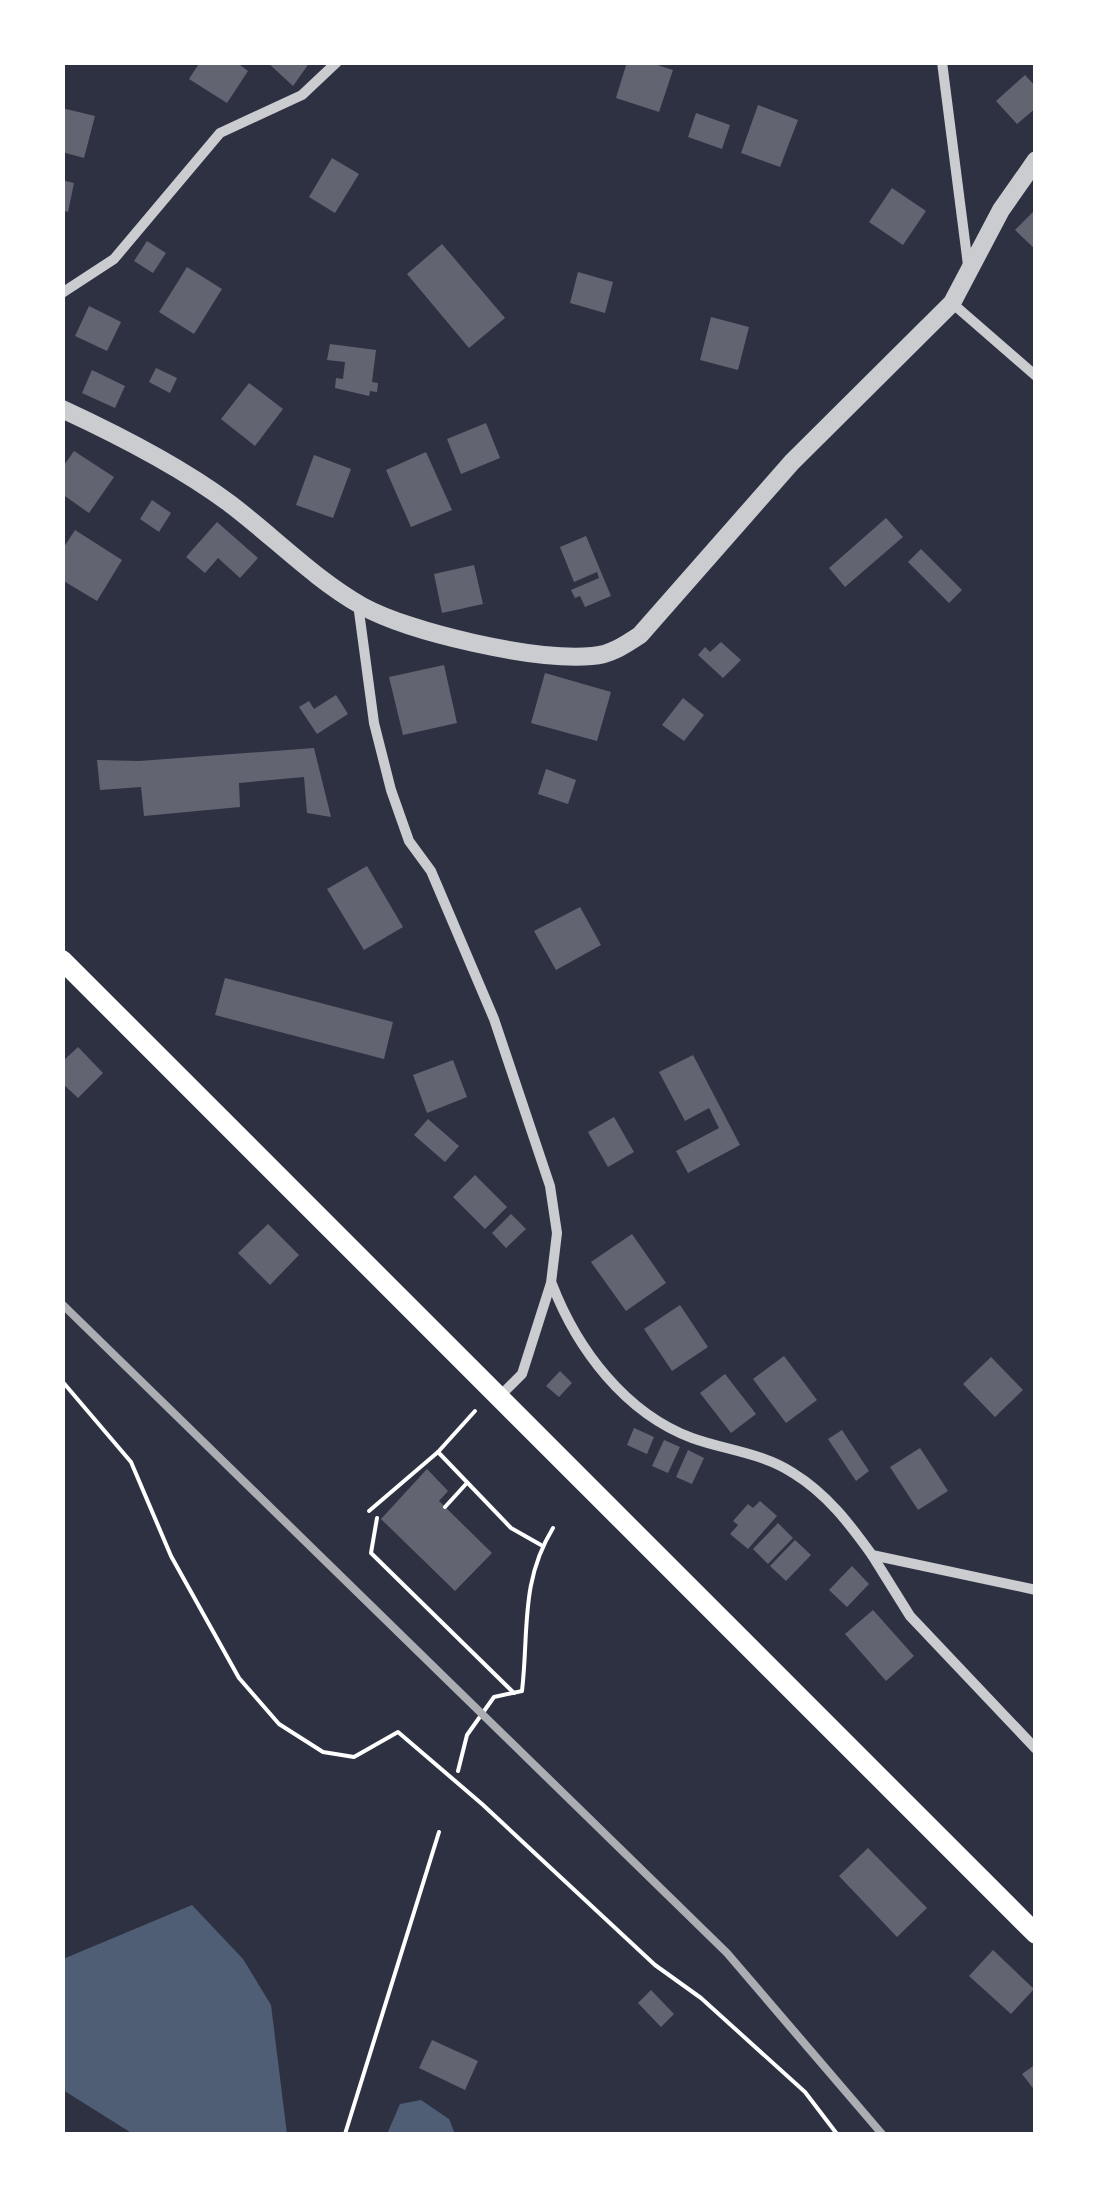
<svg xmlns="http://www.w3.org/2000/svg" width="1098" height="2197" font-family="Spectral,serif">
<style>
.water{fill:#4f5d75}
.building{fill:#626471}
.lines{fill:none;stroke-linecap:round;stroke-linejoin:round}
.path{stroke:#fff;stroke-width:4}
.minor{stroke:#caccd0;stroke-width:10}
.tertiary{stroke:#caccd0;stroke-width:18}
.secondary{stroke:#fff;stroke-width:20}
.rail{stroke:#abadb3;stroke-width:8}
</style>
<rect width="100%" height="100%" fill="#2d3142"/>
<g class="water">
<polygon points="192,1905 243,1959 271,2005 287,2134 133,2134 63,2090 63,1959"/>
<polygon points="421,2100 449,2119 455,2134 387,2134 400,2104"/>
</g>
<g class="building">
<polygon points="200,62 236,62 248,71 227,103 189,79"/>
<polygon points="267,62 310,62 293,86"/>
<polygon points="627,62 648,62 673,70 659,112 616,98"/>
<polygon points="1025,75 1036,87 1036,108 1017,124 996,101"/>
<polygon points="758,105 798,120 780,167 741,153"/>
<polygon points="62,108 95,116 84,158 62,152"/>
<polygon points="696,113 730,125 722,149 688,137"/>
<polygon points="332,158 359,174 335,213 309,197"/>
<polygon points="62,180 74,183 68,212 62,210"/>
<polygon points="892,188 926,211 903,245 869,222"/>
<polygon points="1036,209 1036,250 1015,230"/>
<polygon points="147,241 166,253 153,273 134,261"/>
<polygon points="442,244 505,318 469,348 407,274"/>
<polygon points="187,267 222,289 194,334 159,312"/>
<polygon points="578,272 613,282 605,313 570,303"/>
<polygon points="89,306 121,322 107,351 75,336"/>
<polygon points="711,317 749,327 738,370 700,360"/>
<polygon points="330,344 376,350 372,382 378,383 377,392 370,391 369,396 335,388 336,378 343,379 345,362 327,360"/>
<polygon points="156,368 177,378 170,393 149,382"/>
<polygon points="92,370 125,386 115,408 82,393"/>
<polygon points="249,383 283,409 255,446 221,419"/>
<polygon points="486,423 500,458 461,474 447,439"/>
<polygon points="74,451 114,477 89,513 62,494 62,468"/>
<polygon points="426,452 452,510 411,527 386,470"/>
<polygon points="314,455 351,469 333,518 296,505"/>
<polygon points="152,500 171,513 159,532 140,519"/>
<polygon points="886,518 903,537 845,587 829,568"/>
<polygon points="217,522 258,558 240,578 218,558 205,573 186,557"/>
<polygon points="75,530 122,560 97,601 62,580 62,550"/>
<polygon points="586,536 611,596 585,607 580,596 575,598 571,590 599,578 597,572 574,582 560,547"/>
<polygon points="921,549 962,590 949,603 908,562"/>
<polygon points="474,565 483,604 442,613 434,574"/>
<polygon points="721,642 741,660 723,678 698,655 705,647 710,652"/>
<polygon points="444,665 457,723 403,735 389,677"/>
<polygon points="545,673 611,692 597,741 531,723"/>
<polygon points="336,695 348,714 317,734 299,707 309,701 314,709"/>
<polygon points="683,698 704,715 684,741 662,725"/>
<polygon points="314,748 331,817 307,813 304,777 239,783 240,807 144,816 141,787 100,790 97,760 139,761"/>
<polygon points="546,769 576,780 568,804 538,794"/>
<polygon points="367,866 403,927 364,950 327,889"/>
<polygon points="580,907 601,945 556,970 534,931"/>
<polygon points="225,978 393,1022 384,1059 215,1015"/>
<polygon points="78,1047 103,1073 78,1098 62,1083 62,1062"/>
<polygon points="693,1055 740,1145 688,1173 676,1151 719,1128 709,1108 685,1121 659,1072"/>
<polygon points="453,1060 467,1097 427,1113 413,1075"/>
<polygon points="614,1117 634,1152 608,1167 588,1132"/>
<polygon points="428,1119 459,1146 445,1162 414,1135"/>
<polygon points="475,1175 507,1207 485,1229 453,1197"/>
<polygon points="511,1214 526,1229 506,1248 492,1233"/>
<polygon points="268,1224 299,1255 270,1285 238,1253"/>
<polygon points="632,1234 666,1283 626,1311 591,1262"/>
<polygon points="680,1305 708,1347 672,1371 644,1329"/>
<polygon points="784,1356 817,1400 786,1423 753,1379"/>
<polygon points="991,1357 1023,1390 995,1417 963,1384"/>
<polygon points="560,1371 572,1383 559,1397 546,1386"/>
<polygon points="725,1374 756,1414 731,1433 700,1393"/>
<polygon points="634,1428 654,1437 647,1454 627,1445"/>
<polygon points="842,1430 869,1471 856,1481 828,1439"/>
<polygon points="664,1440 680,1447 668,1473 652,1466"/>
<polygon points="920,1448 948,1491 918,1510 890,1467"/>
<polygon points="688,1450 704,1458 692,1484 676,1477"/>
<polygon points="427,1469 448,1491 439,1501 492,1553 455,1591 381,1519"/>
<polygon points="760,1501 777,1516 748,1549 730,1534 738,1525 733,1521 748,1504 753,1508"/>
<polygon points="778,1523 793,1538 768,1564 753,1549"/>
<polygon points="795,1540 811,1555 786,1581 770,1566"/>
<polygon points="852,1566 869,1584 847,1607 829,1590"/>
<polygon points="873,1610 914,1656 886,1681 845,1634"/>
<polygon points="868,1848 927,1908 897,1937 839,1876"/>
<polygon points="993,1950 1034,1989 1011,2014 969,1976"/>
<polygon points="651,1990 674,2014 661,2027 638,2003"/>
<polygon points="432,2040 478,2061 465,2090 419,2068"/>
<polygon points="1036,2064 1036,2092 1022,2074"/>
</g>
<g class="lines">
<g class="path">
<polyline points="62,1381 131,1462 171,1556 239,1678 279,1724 323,1752 354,1757 398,1732 482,1804 655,1965 701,1998 805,2092 837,2134"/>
<polyline points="438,1452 511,1528 541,1545"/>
<polyline points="445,1507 466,1484"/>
<polyline points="369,1511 438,1452 475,1411"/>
<polyline points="377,1518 371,1553 514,1693"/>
<path d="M458,1771L467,1735L494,1697L522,1691C529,1631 520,1582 553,1528"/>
<polyline points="345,2134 439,1832"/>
</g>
<g class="minor">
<polyline points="942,62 968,265"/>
<polyline points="62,293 114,259 220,133 302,95 337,62"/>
<polyline points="952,303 1036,376"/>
<polyline points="358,604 374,723 391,790 409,841 431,871 494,1019 550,1186 557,1233 551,1283 522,1374 499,1397"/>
<path d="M552,1284C577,1349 625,1413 692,1438C725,1450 763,1453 793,1473C827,1494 849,1523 872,1555L1036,1590"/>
<polyline points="872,1555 910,1616 1036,1749"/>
</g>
<path class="tertiary" d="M62,409C116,434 182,468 229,503C273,536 313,578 362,606C411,633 535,661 592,656C610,655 625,645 640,635L792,462L952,303L1001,210L1036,160"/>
<polyline class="secondary" points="62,960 1036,1934"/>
<polyline class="rail" points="62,1304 727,1953 882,2134"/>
</g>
<rect width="1098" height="2197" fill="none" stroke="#ffffff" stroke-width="130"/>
</svg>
